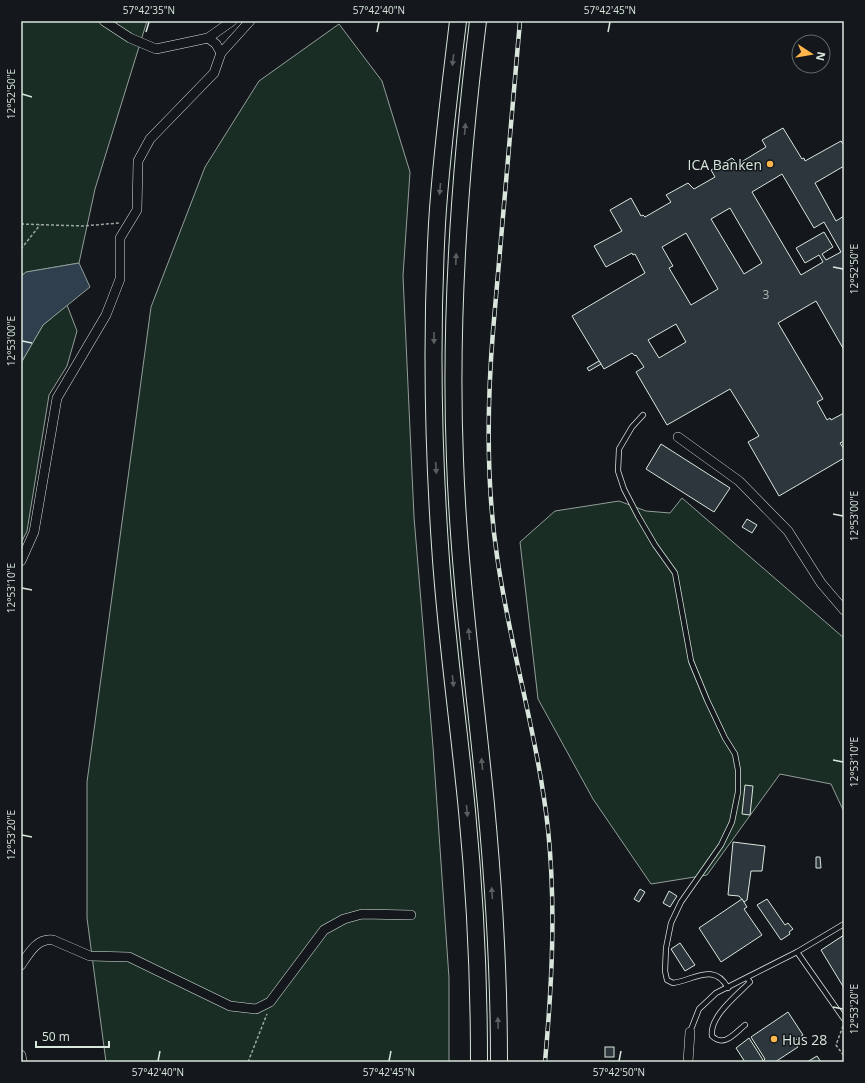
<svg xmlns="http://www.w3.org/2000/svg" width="865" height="1083" font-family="'Open Sans',sans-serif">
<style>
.green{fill:#1a2d24;stroke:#939e99}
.water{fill:#2f3f4d;stroke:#939e99}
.building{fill:#2c363c;stroke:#d8e6dc;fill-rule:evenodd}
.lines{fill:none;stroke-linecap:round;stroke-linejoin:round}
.lane-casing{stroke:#d8e6dc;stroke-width:6}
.street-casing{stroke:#d8e6dc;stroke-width:10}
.highway-casing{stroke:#d8e6dc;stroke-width:18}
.path{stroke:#9da8a2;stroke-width:1.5;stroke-dasharray:3 2;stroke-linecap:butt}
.lane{stroke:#14181c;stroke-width:4.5}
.street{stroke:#14181c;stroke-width:9}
.highway{stroke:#14181c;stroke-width:16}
.rail-casing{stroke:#d8e6dc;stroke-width:4.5}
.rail{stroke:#14181c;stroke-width:3;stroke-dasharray:9;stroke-linecap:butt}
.oneway{fill:#59605f}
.ticks{fill:none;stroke:#d8e6dc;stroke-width:1.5}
.poi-dot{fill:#ffb74d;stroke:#14181c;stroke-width:1.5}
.labels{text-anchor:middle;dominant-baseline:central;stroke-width:3;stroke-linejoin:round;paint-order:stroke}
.number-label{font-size:12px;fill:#adbab4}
.poi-label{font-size:14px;fill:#d8e6dc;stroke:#14181c;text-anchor:end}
.neatline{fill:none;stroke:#d8e6dc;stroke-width:1.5}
.ticks-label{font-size:10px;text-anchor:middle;fill:#d8e6dc}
</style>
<rect width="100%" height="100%" fill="#14181c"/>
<g class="green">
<polygon points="21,21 147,21 95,189 79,263 27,272 21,276"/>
<polygon points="339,24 382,81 410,172 403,276 414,517 433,747 449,978 449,1062 106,1062 87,918 87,782 151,307 205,167 259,81"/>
<polygon points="67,305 77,331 67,366 49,395 27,531 21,543 21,363 43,325"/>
<polygon points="682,498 844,638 844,812 831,784 780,774 707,875 651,884 593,799 538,699 520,542 555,511 619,501 646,511 670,513"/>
</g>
<polygon class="water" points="79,263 90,287 43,325 21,363 21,276 26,272"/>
<g class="building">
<path d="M783,128L802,159L804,158L805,161L841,141L844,146V166L815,183L836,221L844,216V350L816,301L778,323L823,399L817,402L827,420L830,418L831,420L844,413V441L840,443L844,449V458L779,496L748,442L759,436L730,389L667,425L636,372L644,367L636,355L635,356L632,353L604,369L572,316L645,273L635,254L633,255L632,253L606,267L594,246L622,231L610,210L631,198L641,216L643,215L645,217L671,202L666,195L688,183L694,189L715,177L711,170L732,158L738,164L766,147L762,140ZM782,174L814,228L824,222L841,252L826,260L822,254L833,247L824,232L796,248L805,263L819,255L823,262L801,275L752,192ZM730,208L762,263L744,274L711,219ZM686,233L718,289L691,305L669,268L673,266L662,247ZM676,324L686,342L659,358L648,340Z"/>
<polygon points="599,361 601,364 589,371 587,368"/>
<polygon points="661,444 730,488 714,512 646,469"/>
<polygon points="747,519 757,525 752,533 742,527"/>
<polygon points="745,785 753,786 750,815 742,814"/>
<polygon points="733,842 765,846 762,871 751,871 747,900 744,902 739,896 728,895"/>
<polygon points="816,857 820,857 821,868 816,868"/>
<polygon points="640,889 645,892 639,902 634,899"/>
<polygon points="669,891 677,896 670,907 663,903"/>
<polygon points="742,899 747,907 744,909 762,935 721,962 699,928"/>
<polygon points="767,899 785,925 788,923 793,929 789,932 790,934 781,940 757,905"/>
<polygon points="844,935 844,988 821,950"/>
<polygon points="680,943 695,965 685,971 671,949"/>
<polygon points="788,1012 803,1035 794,1041 798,1047 775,1062 762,1062 765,1059 751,1037"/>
<polygon points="749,1038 763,1060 762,1062 745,1062 736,1048"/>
<rect x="605" y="1047" width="9" height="10"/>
<polygon points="817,1056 821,1062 807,1062"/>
</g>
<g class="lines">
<g class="lane-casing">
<g id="lane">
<path d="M643,415L632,427L619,449L618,471L624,489L638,516L655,545L675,573L691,661L707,700L725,738L735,754L738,770V792L732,822L721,845L681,902L671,923L666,948L665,971L667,980L673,983C694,980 714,962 728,988"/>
<polyline points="844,924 797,952 844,1019"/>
<path d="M745,1025C735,1033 724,1048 712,1036C709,1017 737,995 750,982L747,978"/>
<polyline points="690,1032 699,1009 716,993 797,952"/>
</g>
</g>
<g class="street-casing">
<g id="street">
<polyline points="104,21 130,38 156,49 208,38 232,21"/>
<polyline points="208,38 216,44 221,53"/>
<polyline points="678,437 739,481 788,531 821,583 844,610"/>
<polyline points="21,561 34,532 57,398 106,315 120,279 120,238 137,210 138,161 150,139 214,73 221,53 250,21"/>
<path d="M21,965C29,953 37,938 53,940L90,956L129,957L230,1006L256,1009L270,1002L324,930L344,919L362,914L411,915"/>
<polyline points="21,1055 22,1062"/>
<polyline points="688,1062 690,1032"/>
</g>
</g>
<g class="highway-casing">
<g id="highway">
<path d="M458,21C450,89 441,156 437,224C431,336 433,449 441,560C447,644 459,727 467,811C475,894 479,979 479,1062"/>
<path d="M478,21C460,167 449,313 455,460C459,576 475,691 486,805C494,890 499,976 499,1062"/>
</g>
</g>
<g class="path">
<polyline points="21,224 83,226 119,223"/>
<polyline points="21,249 40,225"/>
<polyline points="843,1026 836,1045 844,1056"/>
<polyline points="248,1062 267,1014"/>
</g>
<use href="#lane" class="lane"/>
<use href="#street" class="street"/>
<use href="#highway" class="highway"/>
<g class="rail-casing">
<path id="rail" d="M520,21L493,331C487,406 486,482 497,556C510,648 538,737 548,829C556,907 552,984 545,1062"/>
</g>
<use href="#rail" class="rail"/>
</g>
<defs><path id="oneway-solid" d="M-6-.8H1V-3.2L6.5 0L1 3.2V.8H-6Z"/></defs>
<g class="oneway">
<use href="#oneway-solid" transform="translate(453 60) rotate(97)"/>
<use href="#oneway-solid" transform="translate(465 129) rotate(-85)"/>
<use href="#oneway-solid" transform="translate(440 189) rotate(95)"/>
<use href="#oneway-solid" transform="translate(456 259) rotate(-88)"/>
<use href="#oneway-solid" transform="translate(434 338) rotate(90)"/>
<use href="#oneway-solid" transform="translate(436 468) rotate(87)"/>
<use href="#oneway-solid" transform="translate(469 634) rotate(-96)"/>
<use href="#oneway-solid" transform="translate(453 681) rotate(84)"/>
<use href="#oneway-solid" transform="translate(482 764) rotate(-96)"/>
<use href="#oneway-solid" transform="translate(467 811) rotate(85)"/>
<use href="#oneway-solid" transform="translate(492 893) rotate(-94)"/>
<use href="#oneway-solid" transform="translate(498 1023) rotate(-92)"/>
</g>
<path class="ticks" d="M146,32L149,22M377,32L379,22M608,32L610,22M22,94L32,97M833,267L843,269M22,341L32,343M833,514L843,516M22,588L32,590M833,760L843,762M22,835L32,837M833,1007L843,1009M158,1061L160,1051M389,1061L391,1051M619,1061L621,1051"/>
<g class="poi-dot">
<circle cx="770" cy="164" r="4"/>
<circle cx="774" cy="1039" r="4"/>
</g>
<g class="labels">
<g class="number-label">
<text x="766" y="294">3</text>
</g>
<g class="poi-label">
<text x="762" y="164">ICA Banken</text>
<text x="782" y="1039" text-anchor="start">Hus 28</text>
</g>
</g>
<rect width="865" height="1083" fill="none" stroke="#14181c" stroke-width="44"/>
<g transform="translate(811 54) rotate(102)"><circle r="19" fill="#14181c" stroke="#626a69"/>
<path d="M0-3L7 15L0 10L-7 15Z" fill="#ffb74d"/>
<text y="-6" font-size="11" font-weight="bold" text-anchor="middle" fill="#d8e6dc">N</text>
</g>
<path d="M36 1041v6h73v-6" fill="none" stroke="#d8e6dc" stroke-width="2"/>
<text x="42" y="1041" font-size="12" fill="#d8e6dc" stroke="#14181c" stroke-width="3" paint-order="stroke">50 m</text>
<rect x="22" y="22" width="821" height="1039" class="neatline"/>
<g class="ticks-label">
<text x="149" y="14">57°42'35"N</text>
<text x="379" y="14">57°42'40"N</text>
<text x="610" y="14">57°42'45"N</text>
<text transform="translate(11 94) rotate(-90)" y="4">12°52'50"E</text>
<text transform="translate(854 269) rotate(-90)" y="4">12°52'50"E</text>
<text transform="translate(11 341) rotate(-90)" y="4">12°53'00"E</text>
<text transform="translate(854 516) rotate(-90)" y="4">12°53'00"E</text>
<text transform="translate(11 588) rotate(-90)" y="4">12°53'10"E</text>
<text transform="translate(854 762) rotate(-90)" y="4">12°53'10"E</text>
<text transform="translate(11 835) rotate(-90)" y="4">12°53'20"E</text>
<text transform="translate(854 1009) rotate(-90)" y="4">12°53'20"E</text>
<text x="158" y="1076">57°42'40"N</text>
<text x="389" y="1076">57°42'45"N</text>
<text x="619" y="1076">57°42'50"N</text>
</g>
</svg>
